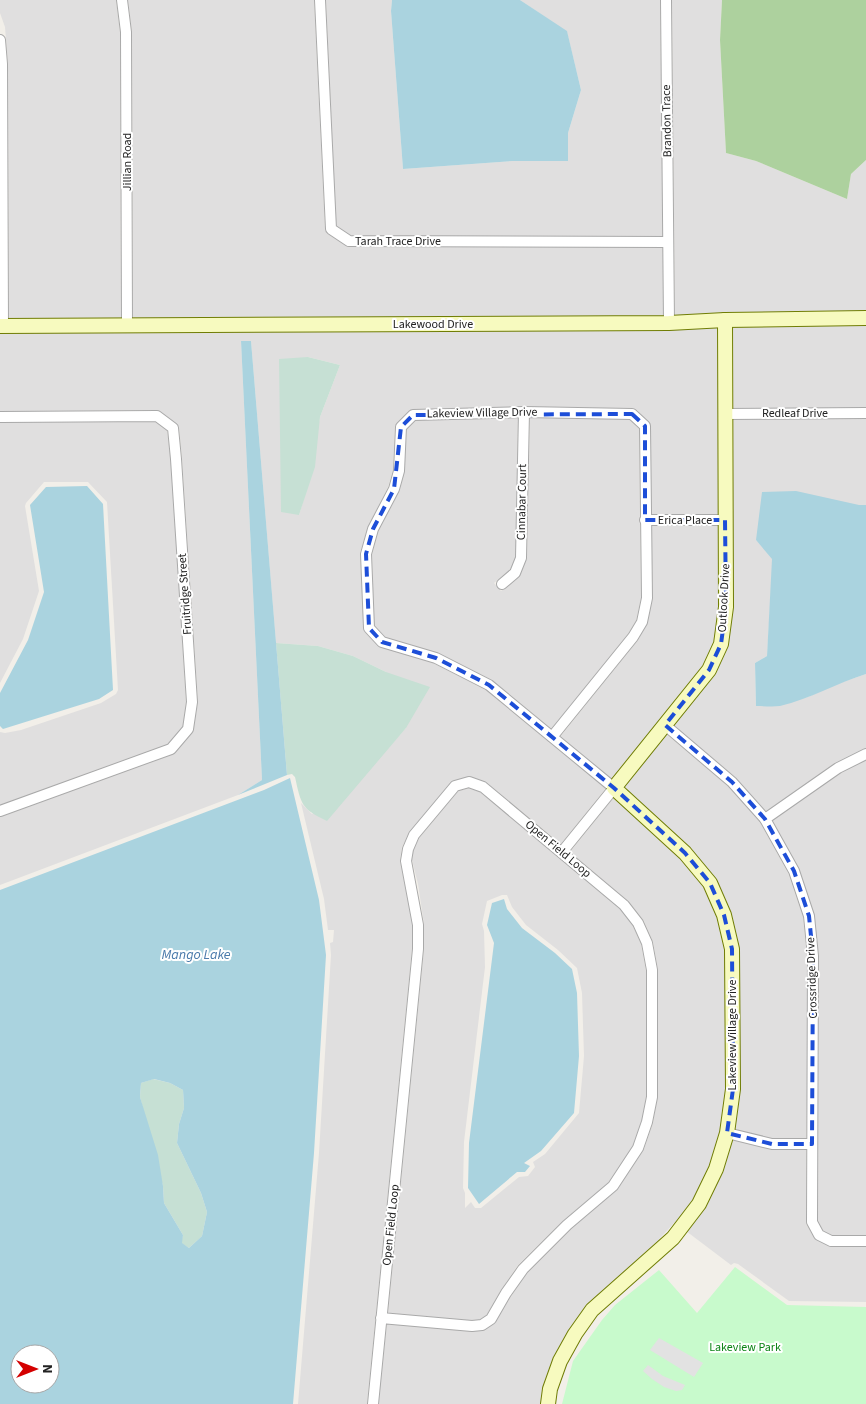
<svg xmlns="http://www.w3.org/2000/svg" width="866" height="1404" font-family="'Source Sans 3',sans-serif">
<style>
.residential{fill:#e0dfdf;fill-rule:evenodd}
.forest{fill:#add19e}
.wetland{fill:#c6e0d4}
.park{fill:#c8facc}
.parking{fill:#e2e2e2}
.water{fill:#aad3df;fill-rule:evenodd}
.lines{fill:none;stroke-linecap:round;stroke-linejoin:round}
.street-casing{stroke:#a9a9a9;stroke-width:12}
.secondary-casing{stroke:#707d05;stroke-width:16}
.street{stroke:#fff;stroke-width:10}
.secondary{stroke:#f7fabf;stroke-width:14}
.marked{fill:none;stroke:#1d4ed8;stroke-width:4;stroke-dasharray:10 6;stroke-linejoin:round}
.labels{text-anchor:middle;dominant-baseline:central;stroke-width:4;stroke-linejoin:round;paint-order:stroke}
.street-label{font-size:12px;fill:#222;stroke:#fff}
.park-label{font-size:12px;fill:#0c8416;stroke:#fff}
.water-label{font-size:14px;font-style:italic;fill:#4a7aab;stroke:#fff}
</style>
<rect width="100%" height="100%" fill="#f2efe9"/>
<g class="residential">
<polygon points="0,0 116,0 120,32 121,320 9,321 8,64 5,27 0,13"/>
<polygon points="128,0 314,0 325,229 327,233 345,245 663,247 663,317 133,320 132,32"/>
<polygon points="326,0 392,0 391,11 403,169 512,161 568,161 568,133 581,90 567,32 520,0 660,0 663,237 351,236 336,226"/>
<polygon points="672,0 722,0 720,40 726,153 756,161 847,199 851,174 866,160 866,312 675,317"/>
<polygon points="866,323 866,408 731,409 731,325"/>
<path d="M719,325L720,515H651L650,426L637,410L633,409L518,407L413,410L409,411L395,426L393,471L388,487L368,527L360,553L364,631L381,647L433,663L486,690L606,788L561,844L487,783L471,778L453,781L410,832L402,847L400,860L413,925L412,949L367,1404H298L319,1153L331,955L330,943L333,942L334,930H328L324,899L301,803L312,814L388,748L406,728L386,672L353,656L318,646L276,643L251,341H241L262,780L238,795L0,885V817L173,754L193,732L198,702L182,458L179,427L161,412L157,410L0,412V331ZM308,357L340,365L320,417L305,495L299,515Z"/>
<polygon points="518,417 516,557 510,570 494,583 501,591 520,575 527,558 530,417 630,419 639,428 641,598 636,621 628,634 551,730 492,681 439,654 386,638 374,626 372,555 378,531 400,490 404,472 407,429 416,420"/>
<polygon points="866,418 866,505 859,505 756,540 773,558 767,656 755,663 756,706 808,697 834,685 866,674 866,749 835,764 766,812 736,778 672,725 727,644 731,419"/>
<polygon points="155,421 167,430 171,459 186,702 183,727 167,745 0,806 0,732 5,733 21,730 101,703 116,694 118,690 107,502 88,482 44,482 26,503 25,506 39,591 23,639 0,683 0,422"/>
<polygon points="651,525 720,525 720,607 716,642 704,667 613,780 560,737 638,640 647,623 653,598"/>
<polygon points="665,733 728,786 760,822 788,873 803,917 807,956 808,1068 806,1139 772,1139 733,1129 729,913 622,787"/>
<polygon points="866,760 866,1236 833,1236 823,1231 818,1221 819,956 814,916 799,869 772,821 841,772"/>
<path d="M469,788L479,791L620,908L633,926L641,944L646,971V1097L642,1121L633,1146L608,1183L563,1221L518,1265L501,1290L486,1316L479,1320L472,1321L388,1313L424,949V924L418,884L412,860L413,850L419,838L458,791ZM502,895H507L512,907L526,925L558,950L577,968L582,993L584,1056L579,1113L545,1154L533,1162L535,1167L528,1176L519,1177L481,1208H475L471,1202L465,1208V1193L463,1188L464,1142L485,967L484,931L482,924L487,901Z"/>
<polygon points="615,796 681,856 705,885 718,916 726,950 727,1089 721,1132 710,1168 693,1201 677,1224 674,1223 639,1261 588,1307 542,1404 378,1404 387,1323 471,1331 485,1329 494,1323 527,1272 571,1228 617,1190 644,1149 653,1123 657,1097 658,970 653,942 644,921 629,902 570,852"/>
<polygon points="731,1139 770,1149 806,1149 806,1224 814,1237 829,1246 866,1246 866,1302 789,1301 738,1264 734,1263 731,1265 686,1231"/>
</g>
<polygon class="forest" points="722,0 866,0 866,160 851,174 847,199 756,161 726,153 720,40"/>
<g class="wetland">
<polygon points="308,357 340,365 320,417 315,467 299,515 281,512 279,359"/>
<path d="M276,643L318,646L353,656L386,672L430,687L406,728L327,821C301,809 301,804 295,777L292,774L287,775Z"/>
<polygon points="153,1079 170,1083 183,1090 184,1108 179,1124 177,1143 201,1193 207,1212 202,1236 189,1248 181,1243 183,1235 164,1203 163,1186 140,1097 141,1083"/>
</g>
<polygon class="park" points="735,1267 787,1305 866,1307 866,1404 562,1404 573,1361 602,1320 615,1305 659,1270 697,1313"/>
<g class="parking">
<polygon points="659,1338 703,1363 694,1377 650,1350"/>
<polygon points="648,1365 663,1376 685,1385 682,1390 676,1391 664,1387 652,1379 643,1371"/>
</g>
<g class="water">
<polygon points="392,0 520,0 567,31 581,90 568,133 568,161 512,161 403,169 391,11"/>
<polygon points="241,341 251,341 287,775 238,795 262,780"/>
<polygon points="87,486 103,504 113,690 99,699 3,729 0,726 0,693 28,640 44,592 30,505 46,487"/>
<path d="M796,491L859,505H866V674C837,683 810,699 780,706C772,707 764,706 756,706L755,663L767,656L772,559L756,540L762,492Z"/>
<path d="M290,778L319,900L326,955L314,1153L293,1404H0V890L264,790ZM154,1079L170,1083L183,1090L184,1108L179,1124L177,1143L201,1193L207,1212L202,1236L189,1248L182,1243L183,1235L164,1203L163,1186L158,1155L140,1097L141,1083ZM20,1354H50V1384H20Z"/>
<polygon points="504,899 507,909 522,928 555,953 572,969 577,993 579,1056 574,1113 541,1151 524,1163 530,1166 525,1172 517,1172 479,1204 468,1188 469,1143 494,943 487,925 492,903"/>
</g>
<g class="lines">
<g class="street-casing">
<g id="street">
<polyline points="122,0 126,32 127,325"/>
<polyline points="320,0 331,229 349,241 668,242"/>
<polyline points="666,0 669,323"/>
<polyline points="0,40 2,64 3,326"/>
<polyline points="725,414 866,413"/>
<polyline points="0,417 157,416 173,428 176,459 192,702 188,729 171,749 0,811"/>
<polyline points="645,520 725,520"/>
<polyline points="502,584 515,573 521,558 524,412"/>
<polyline points="665,725 732,782 765,819 794,871 809,916 813,956 812,1222 819,1235 831,1241 866,1241"/>
<polyline points="552,737 633,637 642,622 647,598 645,426 632,414 524,412 413,415 401,427 399,471 394,489 373,529 366,554 369,628 382,642 436,658 489,685 614,788 562,852"/>
<polyline points="765,819 838,768 866,754"/>
<polyline points="727,1133 772,1144 812,1144"/>
<polyline points="373,1404 418,949 418,925 406,861 408,849 414,835 455,786 469,782 483,787 624,905 638,923 647,943 652,970 652,1097 647,1122 638,1148 613,1186 567,1225 523,1269 506,1293 491,1319 482,1325 472,1326 381,1318"/>
</g>
</g>
<g class="secondary-casing">
<g id="secondary">
<polyline points="0,326 669,323 725,320 866,318"/>
<polyline points="548,1404 550,1389 560,1361 575,1334 592,1310 673,1238 699,1204 716,1169 727,1133 733,1089 732,949 724,915 710,883 685,853 614,788 709,670 721,644 726,607 725,320"/>
</g>
</g>
<use href="#street" class="street"/>
<use href="#secondary" class="secondary"/>
</g>
<path class="marked" d="M632,414L645,426V520H725L726,607L721,644L709,670L665,725L732,782L765,819L794,871L809,916L813,956L812,1144H772L727,1133L733,1089L732,949L724,915L710,883L685,853L614,788L489,685L436,658L382,642L369,628L366,554L373,529L394,489L401,427L413,415Z"/>
<g class="labels">
<g class="street-label">
<text transform="translate(667 121) rotate(-91)">Brandon Trace</text>
<text transform="translate(127 162) rotate(-90)">Jillian Road</text>
<text x="398" y="241">Tarah Trace Drive</text>
<text x="433" y="324">Lakewood Drive</text>
<text transform="translate(482 413) rotate(-1)">Lakeview Village Drive</text>
<text x="795" y="413">Redleaf Drive</text>
<text transform="translate(522 502) rotate(-89)">Cinnabar Court</text>
<text x="685" y="520">Erica Place</text>
<text transform="translate(185 594) rotate(-94)">Fruitridge Street</text>
<text transform="translate(724 598) rotate(-87)">Outlook Drive</text>
<text transform="translate(558 849) rotate(40)">Open Field Loop</text>
<text transform="translate(812 978) rotate(-92)">Crossridge Drive</text>
<text transform="translate(732 1035) rotate(-90)">Lakeview Village Drive</text>
<text transform="translate(391 1225) rotate(-84)">Open Field Loop</text>
</g>
<g class="park-label">
<text x="745" y="1347">Lakeview Park</text>
</g>
<g class="water-label">
<text x="196" y="955">Mango Lake</text>
</g>
</g>
<g transform="translate(35 1369) rotate(90)"><circle r="24" fill="#ffffff" stroke="#a7a7a7"/>
<path d="M0-4L9 19L0 12L-9 19Z" fill="#d40000"/>
<text y="-8" font-size="14" font-weight="bold" text-anchor="middle" fill="#222222">N</text>
</g>
</svg>
